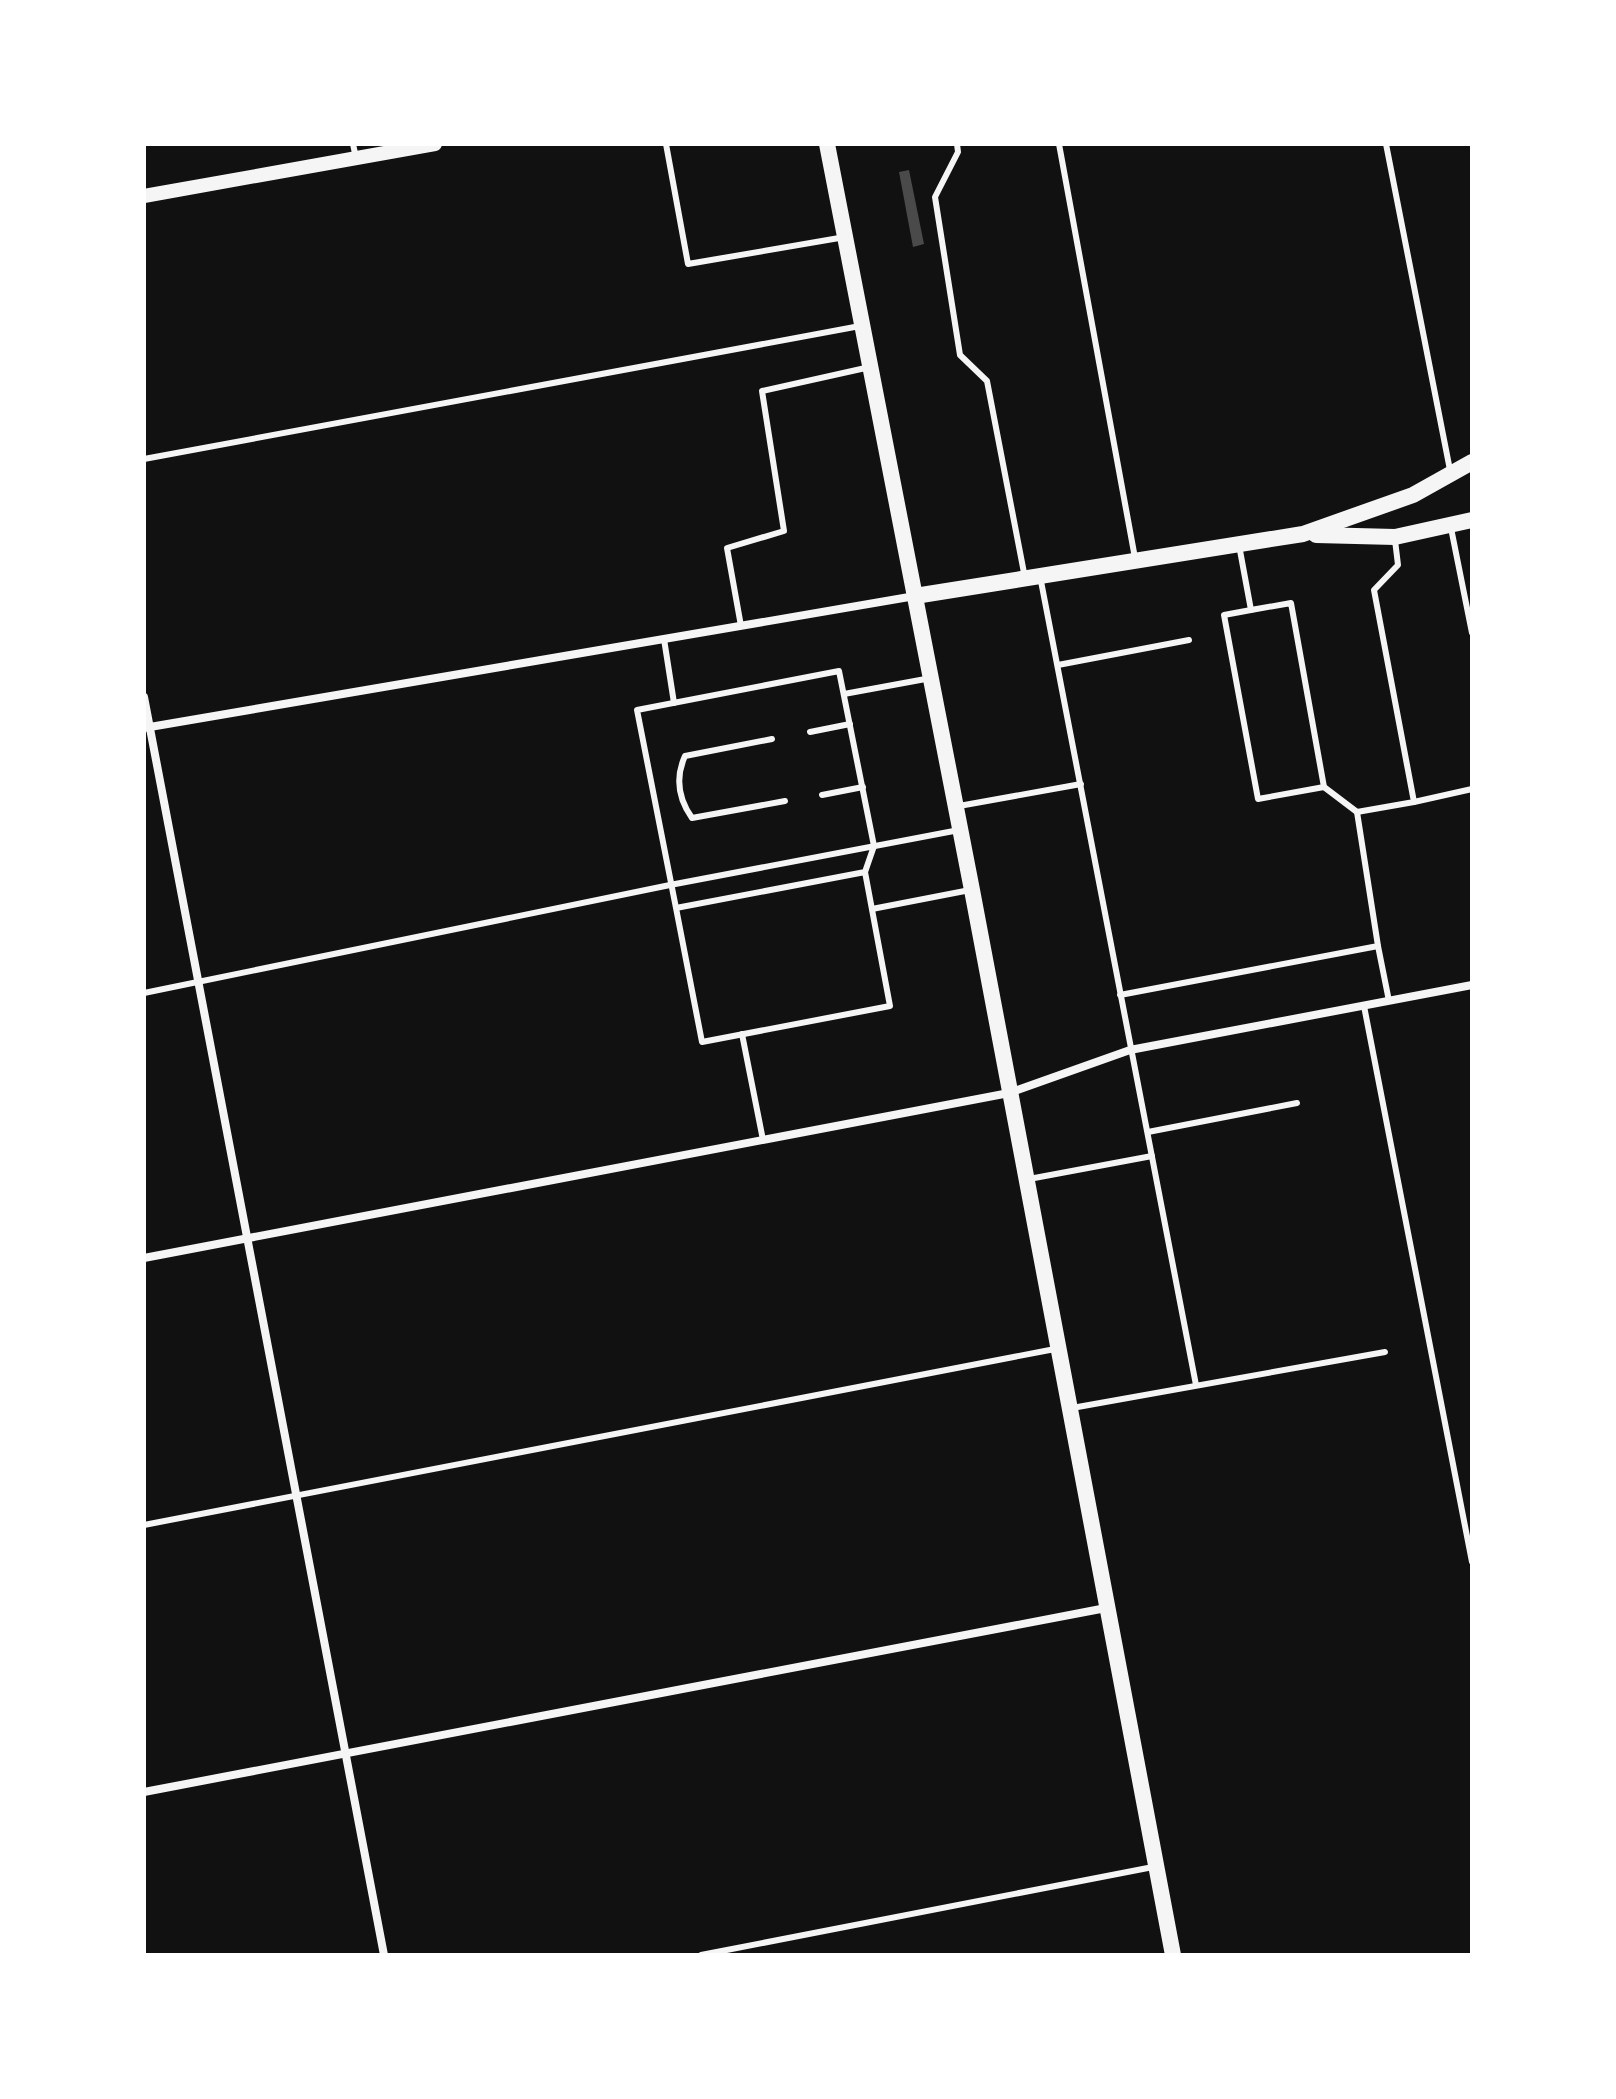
<svg xmlns="http://www.w3.org/2000/svg" width="1616" height="2099" font-family="'Fira Sans',sans-serif">
<style>
.building{fill:#4a4a4a}
.lines{fill:none;stroke-linecap:round;stroke-linejoin:round}
.service{stroke:#f5f5f5;stroke-width:6}
.minor{stroke:#f5f5f5;stroke-width:8}
.tertiary{stroke:#f5f5f5;stroke-width:14}
.secondary{stroke:#f5f5f5;stroke-width:16}
</style>
<rect width="100%" height="100%" fill="#111"/>
<polygon class="building" points="909,170 924,244 913,247 899,172"/>
<g class="lines">
<g class="service">
<polyline points="353,144 356,158"/>
<polyline points="666,144 688,264 845,237"/>
<polyline points="957,144 958,152 935,197 960,355 987,381 1025,578"/>
<polyline points="1059,144 1135,558"/>
<polyline points="1386,144 1450,470"/>
<polyline points="144,459 860,326"/>
<polyline points="1451,528 1472,633"/>
<polyline points="1239,545 1251,610 1291,603 1324,787 1357,812"/>
<polyline points="1040,576 1196,1385"/>
<polyline points="1251,610 1224,615 1258,799 1324,787"/>
<polyline points="741,626 727,548 784,531 762,391 870,367"/>
<polyline points="664,639 674,703"/>
<polyline points="1058,665 1189,640"/>
<polyline points="844,694 931,678"/>
<polyline points="810,732 850,724"/>
<path d="M772,739L685,756C675,778 678,798 692,818L785,801"/>
<polyline points="822,795 863,787"/>
<polyline points="1414,802 1472,789"/>
<polyline points="959,806 1081,784"/>
<polyline points="676,908 637,710 839,671 874,846 865,872 890,1006 702,1042 676,908 865,872"/>
<polyline points="872,909 970,890"/>
<polyline points="1378,946 1389,1001"/>
<polyline points="144,993 670,885 959,830"/>
<polyline points="1120,995 1378,946 1357,812 1414,802 1374,590 1398,565 1395,540"/>
<polyline points="1364,1006 1472,1562"/>
<polyline points="742,1034 763,1140"/>
<polyline points="1148,1132 1297,1103"/>
<polyline points="1029,1179 1152,1156"/>
<polyline points="1072,1408 1385,1352"/>
<polyline points="144,1525 1055,1349"/>
<polyline points="701,1955 1153,1867"/>
</g>
<g class="minor">
<polyline points="144,697 384,1955"/>
<polyline points="144,728 915,596"/>
<polyline points="144,1258 1009,1093 1130,1050 1472,985"/>
<polyline points="144,1792 1106,1608"/>
</g>
<polyline class="tertiary" points="144,196 435,144"/>
<g class="secondary">
<polyline points="827,144 972,890 1173,1955"/>
<polyline points="1316,535 1395,537 1472,520"/>
<polyline points="915,596 1303,534 1413,495 1472,462"/>
</g>
</g>
<rect width="1616" height="2099" fill="none" stroke="#ffffff" stroke-width="292"/>
</svg>
